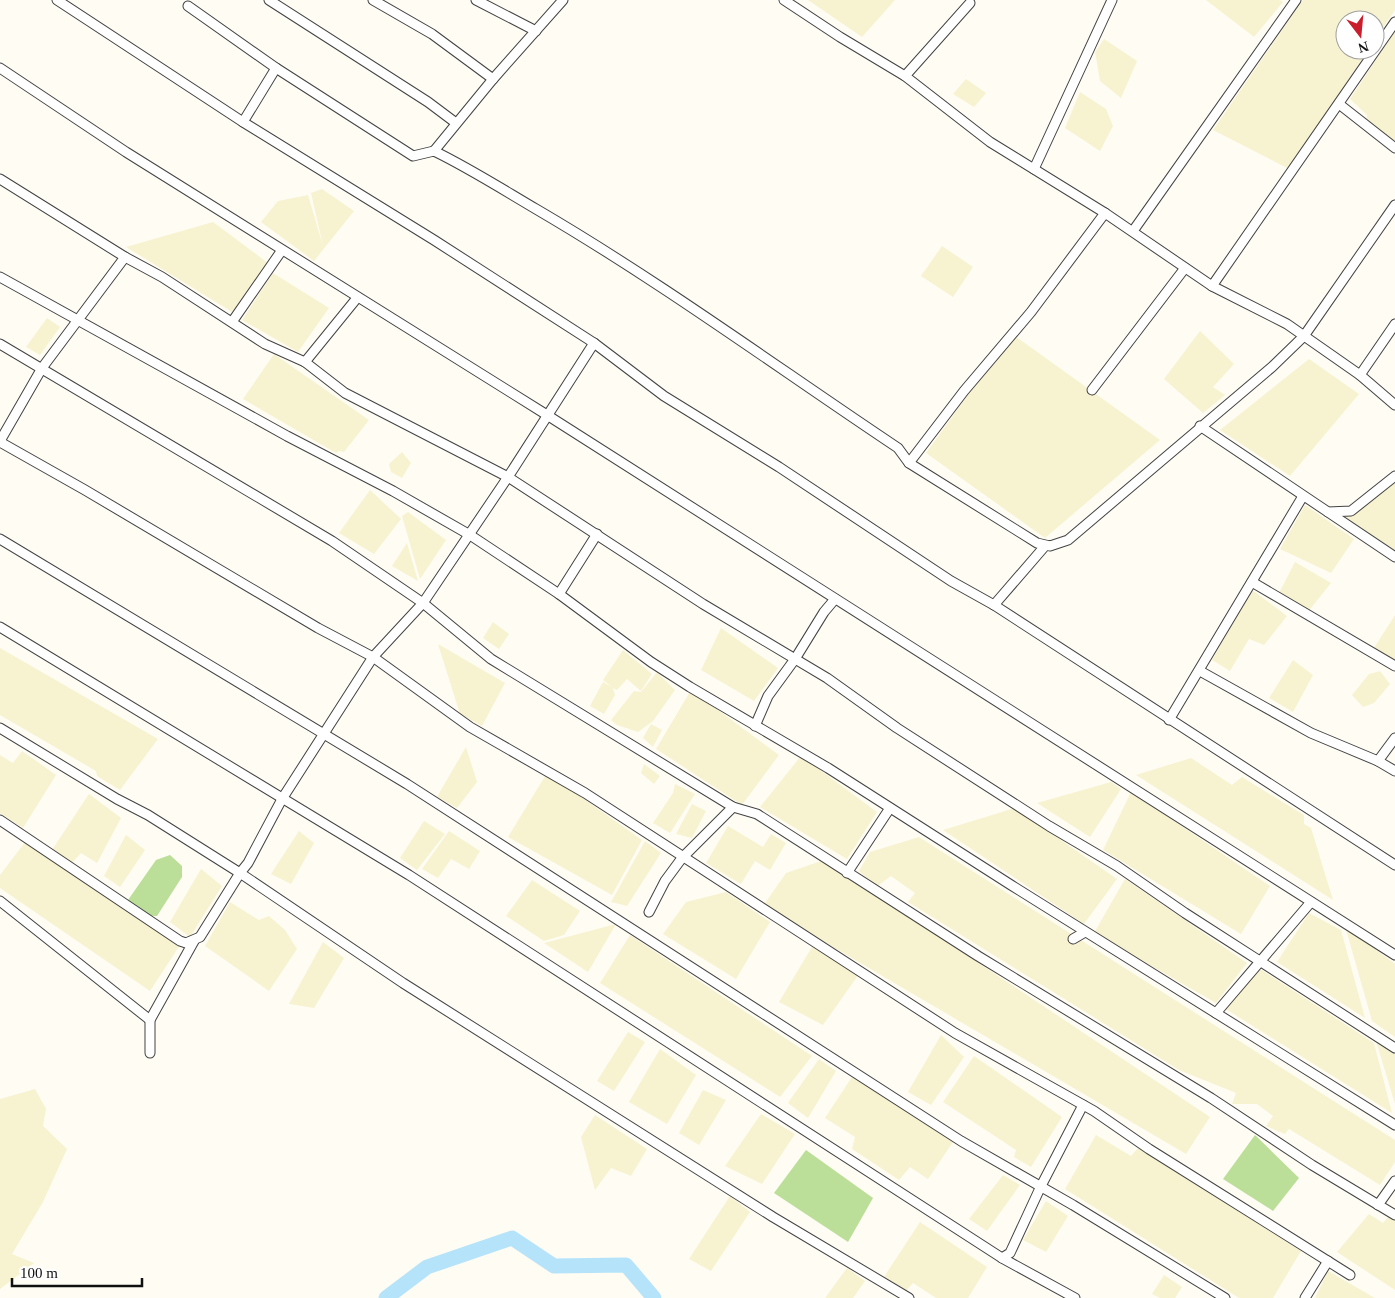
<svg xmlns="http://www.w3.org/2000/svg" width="1395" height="1298" font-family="Georgia,serif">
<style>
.farmland{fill:#f7f3d1}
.forest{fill:#bbdf98}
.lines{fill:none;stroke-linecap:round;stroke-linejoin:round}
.river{stroke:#b5e3fa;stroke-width:15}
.street-casing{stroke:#434343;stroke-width:11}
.street{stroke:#fff;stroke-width:9}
</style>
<rect width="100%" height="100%" fill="#fffcf4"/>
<g class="farmland">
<polygon points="808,0 895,0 862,37"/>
<polygon points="1206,0 1280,0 1283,2 1254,37"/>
<polygon points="1303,0 1395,0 1395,10 1375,40 1375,20 1345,20 1345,50 1368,50 1289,169 1213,130"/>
<polygon points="1395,31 1395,145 1366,122 1367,115 1350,99"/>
<polygon points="1104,39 1137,61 1121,98 1100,81 1095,52"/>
<polygon points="966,79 986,93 974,107 953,94"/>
<polygon points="1080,92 1106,109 1113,126 1100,151 1065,128"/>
<polygon points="322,189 354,211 314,261 261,222 278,201 308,195 323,246 311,193"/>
<polygon points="213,222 268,263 232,312 126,247"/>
<polygon points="942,246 973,267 953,297 921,276"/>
<polygon points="273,273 329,308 298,352 242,320"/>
<polygon points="47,318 60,327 40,355 26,347"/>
<polygon points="1200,331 1234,364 1213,387 1225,395 1203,413 1164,379"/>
<polygon points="1012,334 1160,440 1045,538 926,453"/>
<polygon points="274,354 369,420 344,452 339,451 336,453 243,399"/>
<polygon points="1309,359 1359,394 1290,476 1220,430"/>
<polygon points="402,452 411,463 402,478 391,472 389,464"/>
<polygon points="1395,480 1395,550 1345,518"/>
<polygon points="370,490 401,519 374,554 339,533"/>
<polygon points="1305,505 1354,539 1331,573 1280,549"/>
<polygon points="408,512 446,540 420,579 402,516"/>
<polygon points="407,543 418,581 392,566"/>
<polygon points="1295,562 1331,583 1307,613 1278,595"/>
<polygon points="1252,590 1287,616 1264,645 1249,639 1230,671 1212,660"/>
<polygon points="1395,615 1395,663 1374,648"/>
<polygon points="493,622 509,634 499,649 483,638"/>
<polygon points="721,628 778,668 754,701 701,670"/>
<polygon points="438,644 505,683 482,726 460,714"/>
<polygon points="0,648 158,739 120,790 97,776 96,771 0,715"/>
<polygon points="623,650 652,674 641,691 627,679 617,690 613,688 615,695 604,714 590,706 603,682 612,687 603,680"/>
<polygon points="1293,660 1313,675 1293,712 1269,698"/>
<polygon points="1380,671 1390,684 1374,703 1363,707 1352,695 1369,674"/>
<polygon points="657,672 675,690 653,721 638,732 617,725 611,720 634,691 641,692"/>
<polygon points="691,690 779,755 742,805 656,749"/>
<polygon points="651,724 662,730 653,747 643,738"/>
<polygon points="466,747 477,782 457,808 437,797"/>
<polygon points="22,751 56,775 23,828 0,813 0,755 13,763"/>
<polygon points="801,756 877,812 847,859 760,807"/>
<polygon points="1191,758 1232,785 1242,777 1304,815 1304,824 1311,828 1333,900 1136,775"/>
<polygon points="644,764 660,776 654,784 641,773"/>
<polygon points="547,773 642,840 612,895 508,837"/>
<polygon points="1111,782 1121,789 1090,837 1037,803"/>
<polygon points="675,784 695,794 670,833 653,823 673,793"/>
<polygon points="1131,792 1270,886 1241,934 1103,850"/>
<polygon points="89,794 121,818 97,863 81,853 71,864 52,850"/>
<polygon points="692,804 706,811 692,838 676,834"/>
<polygon points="1015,808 1117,879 1084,924 943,830"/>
<polygon points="424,821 445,834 417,870 400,858"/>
<polygon points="728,826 763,847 771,834 786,843 770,870 755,861 741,884 706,863"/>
<polygon points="299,831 314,843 291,884 271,874"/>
<polygon points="449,831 480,851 469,869 451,859 438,878 422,869"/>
<polygon points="126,835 145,850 120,887 104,876"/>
<polygon points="919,837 1395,1140 1395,1162 1380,1185 1289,1129 1285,1134 1266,1126 1273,1116 1257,1104 1232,1104 1236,1093 1179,1070 908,902 915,893 891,876 876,887 859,871 870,852"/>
<polygon points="26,841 180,945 150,991 0,888 0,875"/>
<polygon points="645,841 661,853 627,906 611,902"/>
<polygon points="824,860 1210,1117 1186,1154 763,906 786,873"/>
<polygon points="201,869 222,886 190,937 170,922"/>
<polygon points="1125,879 1247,963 1216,1003 1094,933"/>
<polygon points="532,880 580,911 564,935 544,941 506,916"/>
<polygon points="726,892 770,922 736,979 663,934 686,902"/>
<polygon points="230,902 259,920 269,916 285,930 297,949 269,991 205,946"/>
<polygon points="1309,913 1341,930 1365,1018 1277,962"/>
<polygon points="616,924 588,972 544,943"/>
<polygon points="1345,926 1395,964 1395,1037 1372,1021"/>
<polygon points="630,935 812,1056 780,1097 600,983"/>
<polygon points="323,942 344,958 314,1008 289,1004"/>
<polygon points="812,947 859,974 823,1025 779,1002"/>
<polygon points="1257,967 1374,1043 1392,1113 1224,1008"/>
<polygon points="628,1032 645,1042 614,1091 597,1081"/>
<polygon points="941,1035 964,1057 931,1105 908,1092"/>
<polygon points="1376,1041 1395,1054 1395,1104"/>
<polygon points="660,1049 696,1075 667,1124 629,1102"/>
<polygon points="974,1056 1062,1117 1031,1167 1014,1157 1016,1150 943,1102"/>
<polygon points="819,1059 836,1071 808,1118 788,1103"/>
<polygon points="852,1077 953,1142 928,1179 910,1167 899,1180 852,1149 855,1137 825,1118"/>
<polygon points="35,1089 46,1109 43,1126 67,1149 43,1202 12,1254 34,1263 0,1289 0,1099"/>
<polygon points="703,1090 726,1100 699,1145 679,1133"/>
<polygon points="761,1114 795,1134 762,1184 725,1166"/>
<polygon points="595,1115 647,1149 631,1176 611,1168 595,1190 581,1137"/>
<polygon points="1096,1135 1131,1156 1138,1148 1301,1251 1273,1298 1239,1298 1065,1189"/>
<polygon points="1003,1175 1020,1185 987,1231 969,1219"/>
<polygon points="730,1196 750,1212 711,1271 689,1259"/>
<polygon points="1046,1201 1068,1216 1046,1252 1023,1240"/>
<polygon points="1369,1214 1383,1223 1390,1215 1395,1218 1395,1290 1337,1252"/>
<polygon points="920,1222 987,1267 968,1298 936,1298 913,1283 905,1292 884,1277"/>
<polygon points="847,1268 865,1281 853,1298 825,1298"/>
<polygon points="1328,1271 1375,1298 1315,1298"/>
<polygon points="1164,1275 1182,1287 1175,1298 1160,1298 1152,1294"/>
</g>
<g class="forest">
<path d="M170,855L182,866V877L157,916C144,917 137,909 128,900L156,860Z"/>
<polygon points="1255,1135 1299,1178 1273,1211 1223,1179"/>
<polygon points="806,1150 873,1198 848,1242 774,1193"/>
</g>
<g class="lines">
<polyline class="river" points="386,1298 427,1267 512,1238 554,1266 626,1265 654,1298"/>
<g class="street-casing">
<g id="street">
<polyline points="57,0 243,122 434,240 594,343 664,396 779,467 951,581 994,605 1395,865"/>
<polyline points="269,0 428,102 456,123"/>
<polyline points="373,0 432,34 493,79"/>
<polyline points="476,0 536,31"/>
<polyline points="784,0 840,37 905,76 990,142 1105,213 1212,286 1287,324 1360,375 1395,405"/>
<path d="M188,6L276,68L413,156L434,151C469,168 502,189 536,209C661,282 778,368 898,448L909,463L1037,543L1050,546L1068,540L1272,367L1304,336L1395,205"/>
<polyline points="0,68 126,152 547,415 1395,955"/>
<polyline points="905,76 970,3"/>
<polyline points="1339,104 1395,148"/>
<polyline points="243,122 276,68"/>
<polyline points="434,151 493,79 563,0"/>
<polyline points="1034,169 1112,0"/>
<polyline points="0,179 125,257 162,277 265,344 305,362 345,393 508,477 703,604 827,678 897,728 1049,826 1117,866 1185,913 1395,1048"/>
<polyline points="1133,231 1296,0"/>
<polyline points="0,277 287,436 393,491 470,535 559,594 651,662 690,687 828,768 1011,885 1395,1125"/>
<polyline points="1212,286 1395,22"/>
<polyline points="232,322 282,250"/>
<polyline points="0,344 332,541 423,603 491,659 733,807 757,814 978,956 1211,1098 1312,1165 1395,1215"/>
<polyline points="305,362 357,298"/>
<polyline points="1360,375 1395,324"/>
<polyline points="1092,390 1185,268"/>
<polyline points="1200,426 1328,512 1351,511 1395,476"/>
<polyline points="0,441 42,368 125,257"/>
<polyline points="0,442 85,490 318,628 373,657 470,727 585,793 955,1033 1094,1111 1149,1149 1350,1275"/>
<polyline points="909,463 964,391 1031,312 1105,213"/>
<polyline points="1328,512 1395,557"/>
<polyline points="0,539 407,784 961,1141 1073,1205 1225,1298"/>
<polyline points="1252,582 1395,666"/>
<polyline points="559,594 597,534"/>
<polyline points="994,605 1045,546"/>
<polyline points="0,627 409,875 1002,1258 1075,1298"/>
<polyline points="1200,671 1311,733 1378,761 1395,738"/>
<polyline points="1169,720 1303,496"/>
<polyline points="755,726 768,696 795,659 824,612 835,599"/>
<polyline points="0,728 117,799 148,815 240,873 248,863 282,799 373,657 423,603 508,477 594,343"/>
<polyline points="1378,761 1395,771"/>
<polyline points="0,820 180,941 186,943 200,937 240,873 403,983 773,1217 909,1298"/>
<polyline points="847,873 890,808"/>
<polyline points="0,901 150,1020"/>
<polyline points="649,912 665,881 682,858 733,807"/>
<polyline points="1073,939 1085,932"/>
<polyline points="1216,1013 1311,902"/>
<polyline points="150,1053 150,1020 194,941"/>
<polyline points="1378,1205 1395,1181"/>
<polyline points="1002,1258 1010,1253 1041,1186 1083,1105"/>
<polyline points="1305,1298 1328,1261"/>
</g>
</g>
<use href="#street" class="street"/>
</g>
<g transform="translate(1360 35) rotate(164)"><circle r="24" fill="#ffffff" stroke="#9f9f9f"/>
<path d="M0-4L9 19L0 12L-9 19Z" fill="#cb1e2d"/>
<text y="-8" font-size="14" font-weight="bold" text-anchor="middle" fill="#101010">N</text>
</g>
<path d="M12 1278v8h130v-8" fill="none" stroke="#101010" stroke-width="2.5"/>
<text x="20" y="1278" font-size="15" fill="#101010" stroke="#ffffff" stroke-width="4" paint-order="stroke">100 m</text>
</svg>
